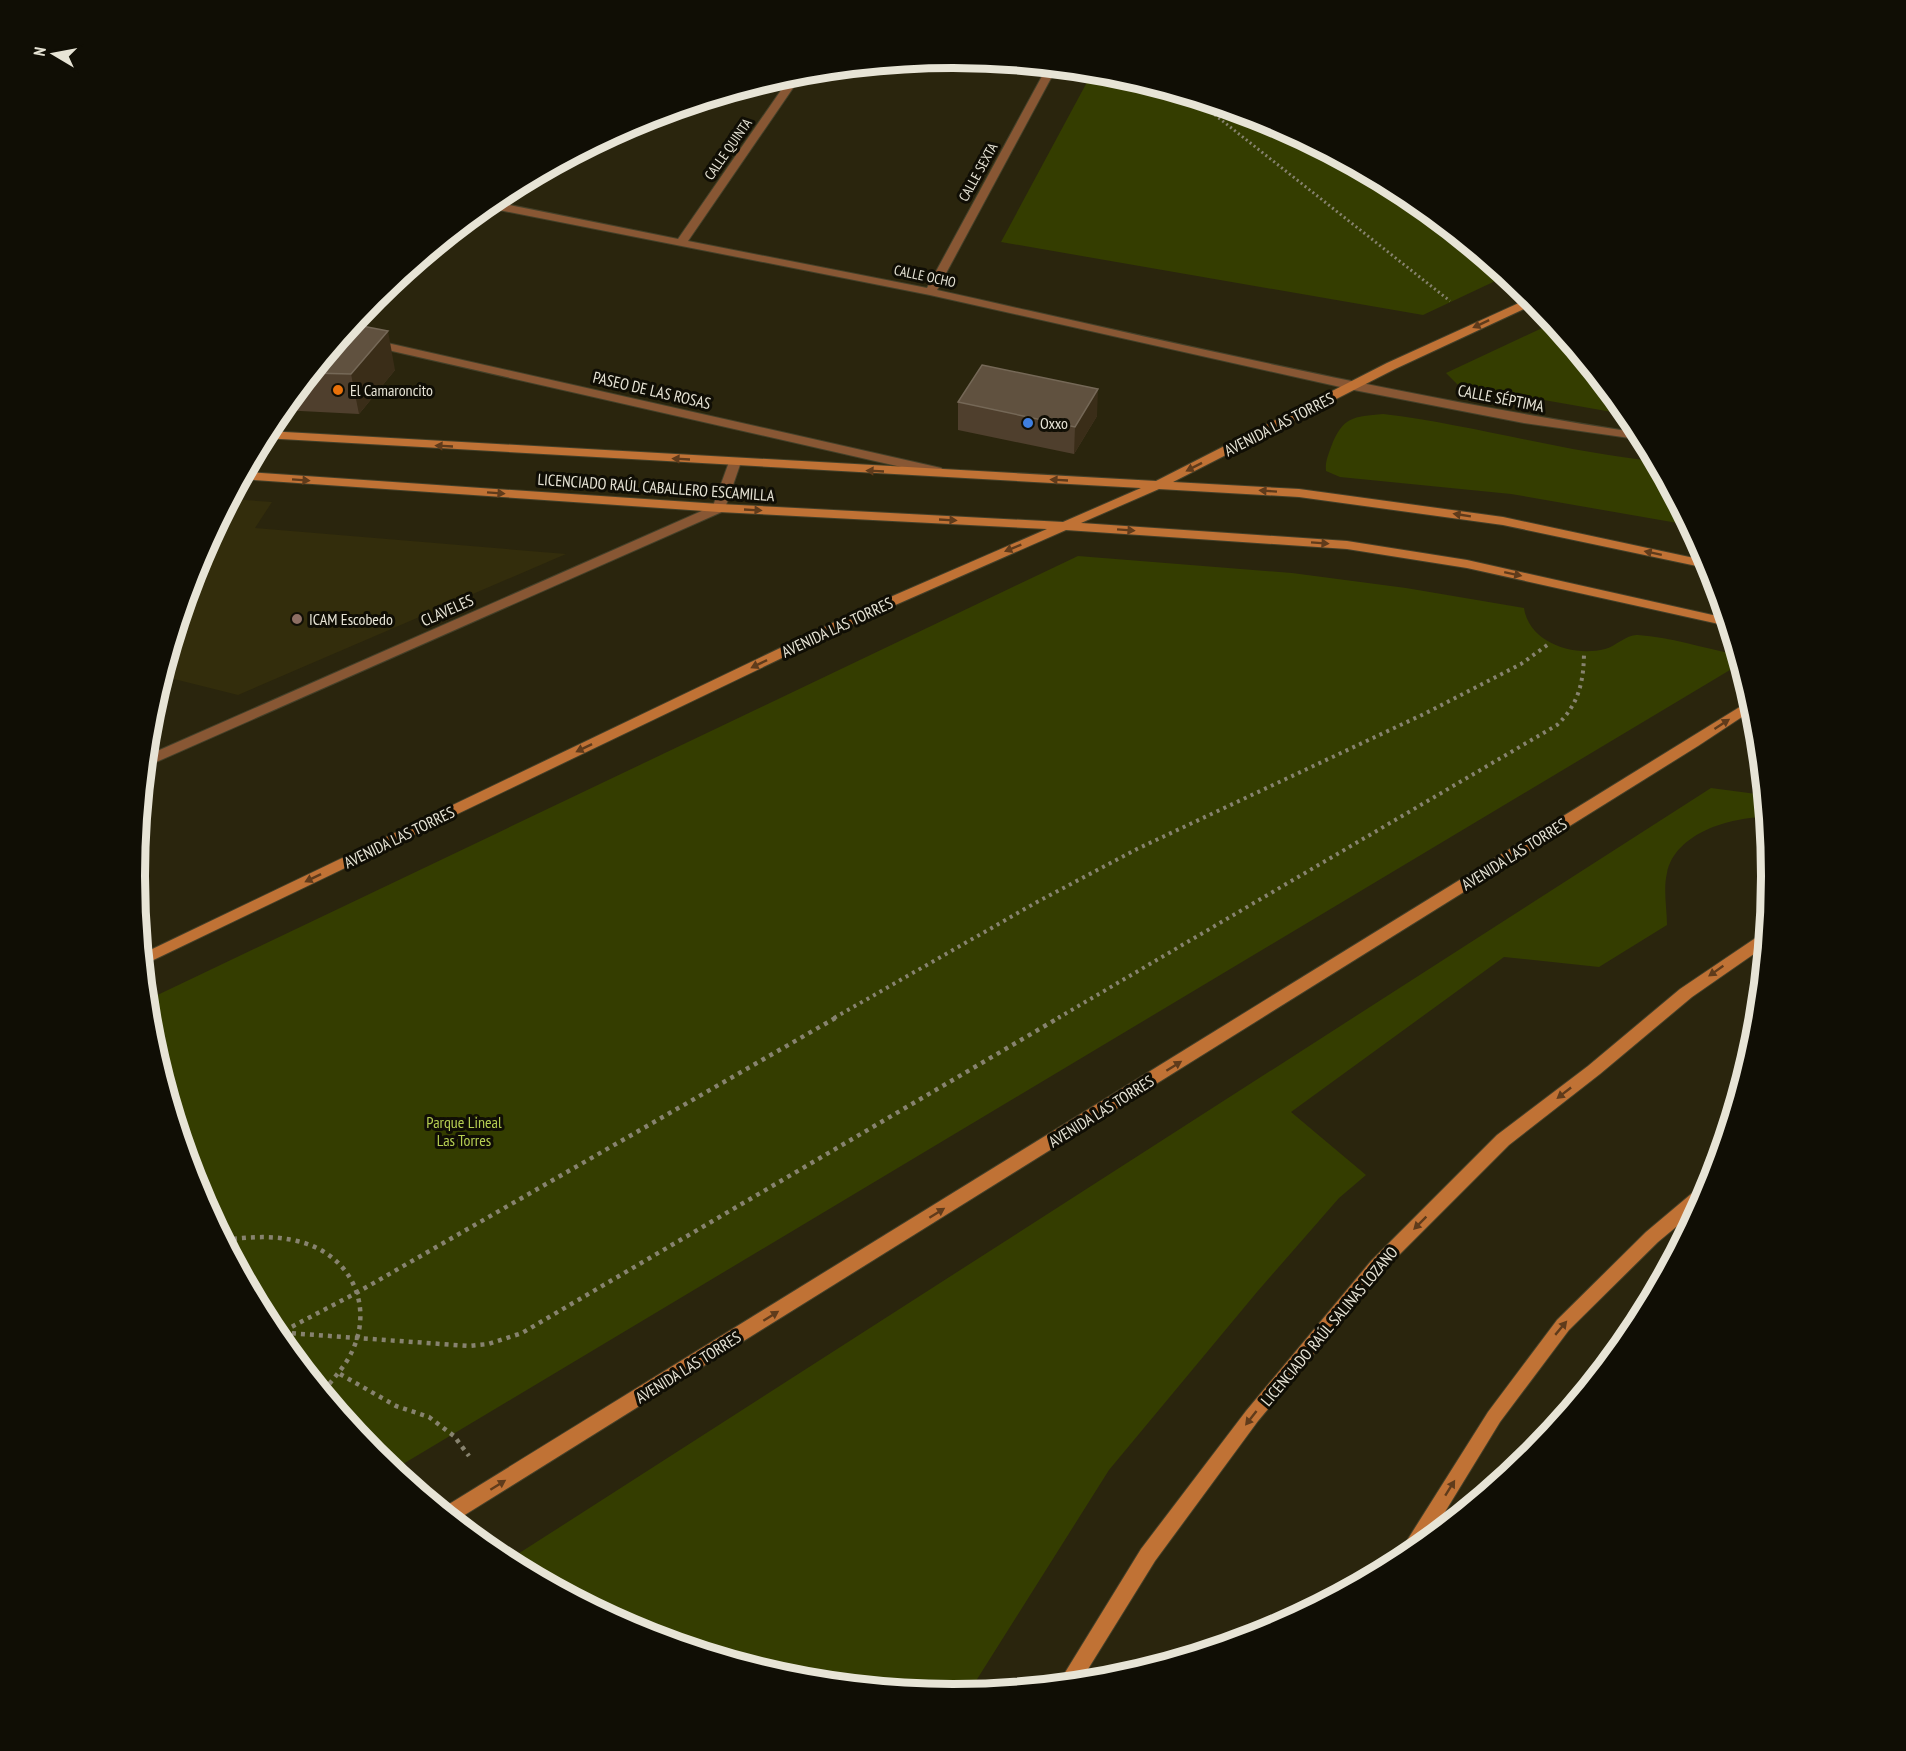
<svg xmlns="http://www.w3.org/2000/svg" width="1906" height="1751" font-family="'PT Sans Narrow',sans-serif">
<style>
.built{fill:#332d0c}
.green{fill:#343d00}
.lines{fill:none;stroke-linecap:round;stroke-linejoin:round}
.street-casing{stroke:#444029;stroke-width:2}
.secondary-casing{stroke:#444029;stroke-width:2}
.path-far2{stroke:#87836f;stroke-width:3;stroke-dasharray:2 3;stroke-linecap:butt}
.path-far1{stroke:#87836f;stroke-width:4;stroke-dasharray:3 4.5;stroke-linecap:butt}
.path{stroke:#87836f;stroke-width:4.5;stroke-dasharray:4 5;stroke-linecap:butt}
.street{fill:#885734;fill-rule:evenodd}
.secondary{fill:#c07235;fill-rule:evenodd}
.wall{fill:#4f3f2d}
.shaded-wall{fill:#3a2d18}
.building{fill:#60513f;stroke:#756857;stroke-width:1.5}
.oneway{fill:#5f3b1b}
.food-dot{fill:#e8710a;stroke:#100e05;stroke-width:2}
.shop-dot{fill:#3f7fe0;stroke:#100e05;stroke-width:2}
.education-dot{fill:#8d6e63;stroke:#100e05;stroke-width:2}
.labels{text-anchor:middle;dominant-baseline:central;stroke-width:6;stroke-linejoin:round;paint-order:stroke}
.far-street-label{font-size:14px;fill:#e7e4d6;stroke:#100e05}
.poi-label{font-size:16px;fill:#e7e4d6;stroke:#100e05;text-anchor:start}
.street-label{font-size:16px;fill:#e7e4d6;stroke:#100e05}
.park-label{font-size:16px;fill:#b6ce52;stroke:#100e05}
.rim{fill:none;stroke:#e7e4d6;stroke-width:8}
</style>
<rect width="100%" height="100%" fill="#2a250d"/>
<polygon class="built" points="231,499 272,502 255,528 566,554 238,695 162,676 197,562"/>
<g class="green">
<polygon points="1093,71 1113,73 1267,119 1408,195 1506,276 1423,315 1001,242"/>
<polygon points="1553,323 1629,415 1458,385 1446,373"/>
<path d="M1383,414C1475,425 1563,452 1655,461L1689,525L1511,494L1340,477L1326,471C1325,462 1328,456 1331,447C1343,416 1353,417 1383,414Z"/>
<path d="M1078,556L1292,573L1406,588L1524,608C1529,643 1574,657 1605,649C1616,646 1627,634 1638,635C1670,637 1703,648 1734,654L1738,656L1740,664L393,1470L374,1454L272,1330L197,1188L150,1035L147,1000Z"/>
<path d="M1711,788L1764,795L1766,817C1731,817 1675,833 1667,873C1663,889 1667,909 1667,925L1599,967L1504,957L1291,1112L1366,1175L1339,1198L1257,1292L1109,1470L969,1692L953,1694L793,1678L639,1632L507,1561Z"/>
</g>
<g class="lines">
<g class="street-casing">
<g id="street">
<path d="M1047,67H1057L937,290C1170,342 1403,397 1640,433L1644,440L1524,423L1354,390L930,295L484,207L490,201L678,239L793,73L804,72L688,241L927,288Z"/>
<polygon points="374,340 941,468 947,472 941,476 370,346 368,344"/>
<polygon points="735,458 741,462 724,511 145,767 146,756 713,506 729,462"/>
</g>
</g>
<g class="secondary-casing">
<g id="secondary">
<polygon points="1532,297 1537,303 1395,369 1173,482 1299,489 1503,517 1708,561 1711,569 1503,525 1299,497 1159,489 1081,523 1347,541 1467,560 1726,618 1728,626 1467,568 1347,549 1066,530 859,621 143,965 142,954 849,615 1047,529 719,512 241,479 245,472 719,504 1063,522 1141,488 263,438 267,431 1156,481 1387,363"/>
<polygon points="1751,700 1754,709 1698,746 455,1521 441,1509"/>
<polygon points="1766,934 1764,947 1692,997 1600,1074 1509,1145 1383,1271 1258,1421 1155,1561 1080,1682 1058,1684 1141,1549 1246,1411 1371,1261 1497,1135 1588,1066 1680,989 1760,935"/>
<polygon points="1709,1182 1711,1183 1700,1207 1658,1242 1569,1330 1500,1422 1429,1538 1400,1560 1398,1556 1401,1550 1488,1412 1557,1320 1646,1232 1703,1184"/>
</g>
</g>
<polyline class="path-far2" points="1191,96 1450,301"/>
<g class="path-far1">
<polyline points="834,1018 1037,902 1137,849 1426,713 1521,664 1550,643"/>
<path d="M1058,1018L1557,725C1579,704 1584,681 1584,651"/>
</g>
<g class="path">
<path d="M224,1240C249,1237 272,1235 297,1241C353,1254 377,1310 348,1359C341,1371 331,1381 323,1392"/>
<polyline points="274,1332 469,1346 488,1344 522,1333 1060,1017"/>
<polyline points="276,1335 358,1292 837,1017"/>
<polyline points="340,1374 396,1406 429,1417 454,1436 469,1456"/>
</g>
<use href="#street" class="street"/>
<use href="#secondary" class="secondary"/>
</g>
<g class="wall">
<polygon points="352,324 395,370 359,414 281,410"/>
<polygon points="958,402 1097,416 1074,454 958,430"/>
</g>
<g class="shaded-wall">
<polygon points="388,331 395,370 359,414 351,374"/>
<polygon points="1098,389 1097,416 1074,454 1075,427"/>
</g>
<g class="building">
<polygon points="352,324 388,331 351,374 312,373"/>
<polygon points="982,365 1098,389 1075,427 958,402"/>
</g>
<defs><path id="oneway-solid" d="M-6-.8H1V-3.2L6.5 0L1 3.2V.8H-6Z" transform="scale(1.5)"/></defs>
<g class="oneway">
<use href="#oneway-solid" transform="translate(1481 324) rotate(155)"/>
<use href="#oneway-solid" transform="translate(444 446) rotate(-177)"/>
<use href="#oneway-solid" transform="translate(681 459) rotate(-177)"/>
<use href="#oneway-solid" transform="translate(1194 467) rotate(153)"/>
<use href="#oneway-solid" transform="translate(875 471) rotate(-177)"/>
<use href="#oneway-solid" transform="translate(301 480) rotate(4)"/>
<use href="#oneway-solid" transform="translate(1059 480) rotate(-177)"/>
<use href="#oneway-solid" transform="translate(1268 491) rotate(-176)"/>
<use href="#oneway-solid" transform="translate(496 493) rotate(4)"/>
<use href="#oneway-solid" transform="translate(753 510) rotate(3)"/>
<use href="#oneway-solid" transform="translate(1462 515) rotate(-171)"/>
<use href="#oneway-solid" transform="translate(948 520) rotate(3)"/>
<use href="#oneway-solid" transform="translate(1126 530) rotate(4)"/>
<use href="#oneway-solid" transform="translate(1320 543) rotate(4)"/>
<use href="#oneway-solid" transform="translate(1013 548) rotate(158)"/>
<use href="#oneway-solid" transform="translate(1653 553) rotate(-168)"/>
<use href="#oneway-solid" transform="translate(1513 574) rotate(12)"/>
<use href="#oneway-solid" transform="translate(759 664) rotate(154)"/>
<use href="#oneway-solid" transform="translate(1722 724) rotate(-33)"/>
<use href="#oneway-solid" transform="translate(584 748) rotate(154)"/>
<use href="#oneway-solid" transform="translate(313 878) rotate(154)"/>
<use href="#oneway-solid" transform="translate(1716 971) rotate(145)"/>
<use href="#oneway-solid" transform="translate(1174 1066) rotate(-32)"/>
<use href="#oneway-solid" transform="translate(1564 1093) rotate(142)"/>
<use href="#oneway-solid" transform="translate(937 1213) rotate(-32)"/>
<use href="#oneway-solid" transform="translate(1420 1223) rotate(135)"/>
<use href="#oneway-solid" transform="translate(771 1316) rotate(-32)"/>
<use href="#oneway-solid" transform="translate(1561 1328) rotate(-50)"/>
<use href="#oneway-solid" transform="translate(1251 1418) rotate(128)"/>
<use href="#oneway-solid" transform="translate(498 1485) rotate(-32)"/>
<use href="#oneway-solid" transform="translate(1450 1488) rotate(-58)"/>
</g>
<circle class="food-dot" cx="338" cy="390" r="6"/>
<circle class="shop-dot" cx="1028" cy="423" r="6"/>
<circle class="education-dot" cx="297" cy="619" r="6"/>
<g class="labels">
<g class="far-street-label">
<text transform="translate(728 149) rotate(-55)">CALLE QUINTA</text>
<text transform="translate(978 172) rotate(-61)">CALLE SEXTA</text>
<text transform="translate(925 276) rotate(12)">CALLE OCHO</text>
</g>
<g class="poi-label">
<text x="350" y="390">El Camaroncito</text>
<text x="1040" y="423">Oxxo</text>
<text x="309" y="619">ICAM Escobedo</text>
</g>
<g class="street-label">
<text transform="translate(652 390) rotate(13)">PASEO DE LAS ROSAS</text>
<text transform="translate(1501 398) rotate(11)">CALLE SÉPTIMA</text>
<text transform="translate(1279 424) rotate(-27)">AVENIDA LAS TORRES</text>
<text transform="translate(656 487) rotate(4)">LICENCIADO RAÚL CABALLERO ESCAMILLA</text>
<text transform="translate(447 610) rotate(-24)">CLAVELES</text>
<text transform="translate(837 627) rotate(-25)">AVENIDA LAS TORRES</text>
<text transform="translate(399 837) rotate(-26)">AVENIDA LAS TORRES</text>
<text transform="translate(1514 854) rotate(-32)">AVENIDA LAS TORRES</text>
<text transform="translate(1101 1111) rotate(-32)">AVENIDA LAS TORRES</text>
<text transform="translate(1329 1326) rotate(-50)">LICENCIADO RAÚL SALINAS LOZANO</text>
<text transform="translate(688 1367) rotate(-32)">AVENIDA LAS TORRES</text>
</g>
<g class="park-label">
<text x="464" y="1122">Parque Lineal<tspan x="464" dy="18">Las Torres</tspan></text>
</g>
</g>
<path d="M0 0H1906V1751H0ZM145 876a808 808 0 1 1 1616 0a808 808 0 1 1-1616 0Z" fill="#100e05" fill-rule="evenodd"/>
<path class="rim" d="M145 876a808 808 0 1 1 1616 0a808 808 0 1 1-1616 0Z"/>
<g transform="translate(54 54) rotate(280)" stroke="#100e05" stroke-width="4.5" paint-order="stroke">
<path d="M0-4.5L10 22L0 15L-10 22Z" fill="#e7e4d6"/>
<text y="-9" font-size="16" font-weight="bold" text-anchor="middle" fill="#e7e4d6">N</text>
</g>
</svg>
